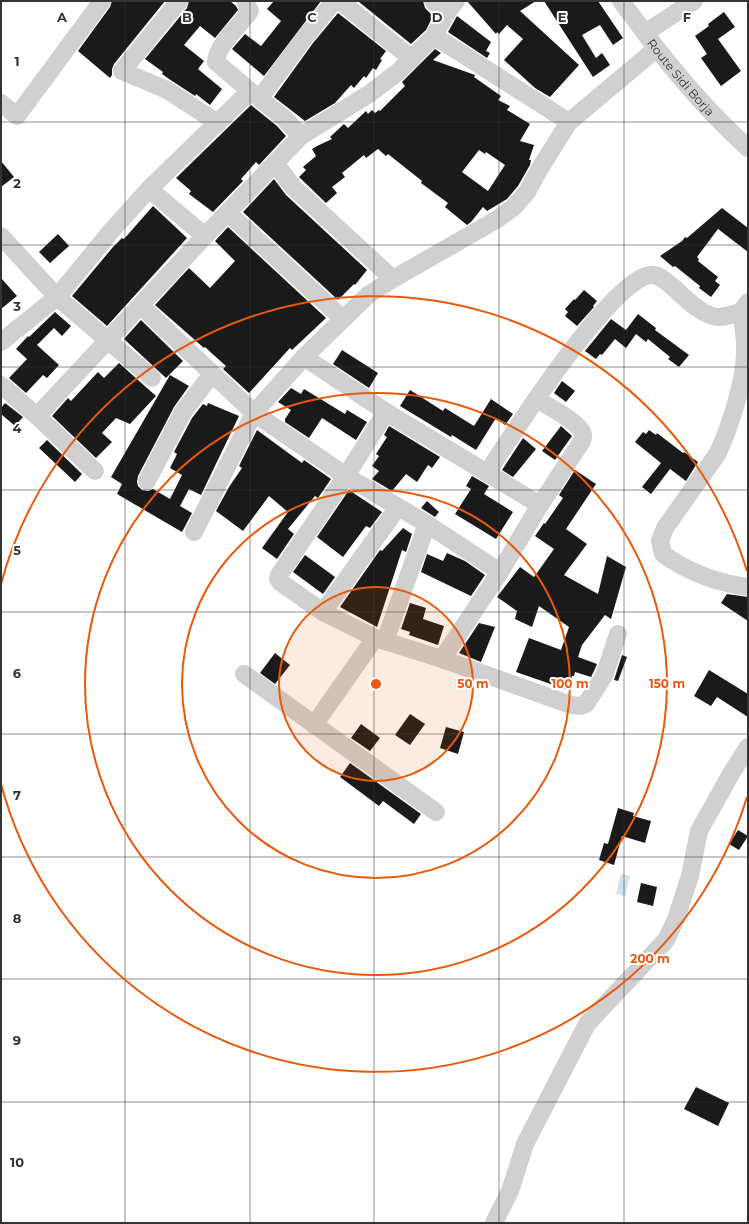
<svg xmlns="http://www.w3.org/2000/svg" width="749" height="1224" font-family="Montserrat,sans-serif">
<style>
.water{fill:#cfe2ee}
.building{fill:#1a1a1a;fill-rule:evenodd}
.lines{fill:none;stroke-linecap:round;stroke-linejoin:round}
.minor{stroke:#d0d0d0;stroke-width:18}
.grid{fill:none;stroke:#333;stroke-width:1;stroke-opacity:0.55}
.ring{fill:none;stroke:#e8590c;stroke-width:2}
.labels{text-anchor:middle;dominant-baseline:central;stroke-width:4;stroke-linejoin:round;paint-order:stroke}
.street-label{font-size:12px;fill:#333;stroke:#fff}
.grid-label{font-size:13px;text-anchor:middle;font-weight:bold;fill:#333;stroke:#fff;stroke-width:4;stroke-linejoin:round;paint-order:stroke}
.centre{fill:#e8590c;stroke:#fff;stroke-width:2}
.ring-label{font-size:12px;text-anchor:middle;font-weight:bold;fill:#e8590c;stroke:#fff;stroke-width:4;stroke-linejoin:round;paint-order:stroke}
</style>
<rect width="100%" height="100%" fill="#fff"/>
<polygon class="water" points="621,874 630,876 625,896 616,894"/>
<g class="building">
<polygon points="112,1 165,1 114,64 112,69 112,75 110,78 78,51 110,7"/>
<polygon points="189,1 230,1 236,6 238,10 215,38 200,26 184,45 204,61 198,69 222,89 210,105 196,94 195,96 169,79 162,74 163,72 145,59 187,8"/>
<polygon points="274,1 321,1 264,76 232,49 245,34 261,46 281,21 267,9"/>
<polygon points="360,1 423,1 425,8 433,16 426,30 411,44 359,2"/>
<polygon points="467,1 536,1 520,11 579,65 550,97 535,88 504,60 523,39 507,25 499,34 497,32 496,34"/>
<polygon points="544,1 598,1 623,38 613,45 600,25 582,35 596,58 602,53 610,65 593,77"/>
<polygon points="724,12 735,27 718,39 741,71 721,86 701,58 707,54 695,36 709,26 708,24"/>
<polygon points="338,13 386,51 380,59 382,60 376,70 373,68 366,78 364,76 354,88 351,85 335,103 305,121 274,97 313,43"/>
<polygon points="457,16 491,42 486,51 490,53 487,58 448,32"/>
<path d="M435,49L441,53L433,60L475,75L474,77L501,96L498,100L510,106L507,110L530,124L520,141L534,145L529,160H531L530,165L518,186L507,199L487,211L483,207L471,222L467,225L445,207L448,203L421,183L422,181L388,154L386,156L378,149L366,158L364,155L342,173L345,177L332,187L337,193L326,203L299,177L306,170L303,167L316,156L312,149L317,146L332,139L330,137L344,124L348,128L366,111L368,114L372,110L375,113L379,110L380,111L405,86L402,82ZM479,150L485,154L486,152L505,165L488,191L462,172Z"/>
<polygon points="251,105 277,126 286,136 259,165 256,162 241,179 243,181 213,212 189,194 191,191 176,178"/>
<polygon points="1,161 14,177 1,187"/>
<polygon points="274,179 286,195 367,270 355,285 354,284 338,300 243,212"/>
<polygon points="153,206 187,238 107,326 72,296 113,247 122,238 124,239"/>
<polygon points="722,208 748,228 748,252 718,229 697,257 699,259 698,261 718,277 715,281 720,285 711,297 699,288 700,286 675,266 673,267 660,256 682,241 685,237 687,238"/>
<polygon points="228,227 326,318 292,350 290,348 249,393 223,369 226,366 217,358 205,347 204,348 155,305 189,268 210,288 235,261 215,241"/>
<polygon points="58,234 69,246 50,263 39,252"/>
<polygon points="1,278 17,296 1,309"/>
<polygon points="584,290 597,301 593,306 594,307 577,326 565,316 568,312 565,309 574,299 575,300"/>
<polygon points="55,312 71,326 62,336 54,328 37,345 59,365 47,378 43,375 26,393 9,378 27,359 16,349 28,336 29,337"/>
<polygon points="638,314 656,328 655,330 689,355 679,367 668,359 670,357 648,339 646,342 636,334 626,348 615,339 602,355 600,354 596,359 585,351 611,319 626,330"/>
<polygon points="141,320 183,361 166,378 124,339"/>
<polygon points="342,350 378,373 369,388 333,364"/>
<polygon points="119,363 156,396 130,424 116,418 102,433 112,442 96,458 52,416 68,398 71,401 98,372 104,378"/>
<polygon points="170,375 189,386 174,407 138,476 137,482 138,486 142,490 148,491 153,489 170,499 182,475 170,468 177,454 174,452 192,418 203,404 207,406 208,403 239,416 201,495 189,489 180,506 192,513 182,532 117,494 122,484 111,477"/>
<polygon points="562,381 575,391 566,402 554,393"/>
<polygon points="291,388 301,394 304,389 345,414 347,410 367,422 356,440 322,418 309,438 285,422 285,419 291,410 278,402"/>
<polygon points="410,390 443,411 445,408 474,426 491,399 513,414 505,425 496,418 476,450 452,435 451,437 400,406"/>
<polygon points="5,403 23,417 15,426 1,414 1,408"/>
<polygon points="389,426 440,457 432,468 428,465 417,482 406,474 392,491 372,479 379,471 372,466 379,456 376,454 387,437 384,435"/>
<polygon points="561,426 572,436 555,460 542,451"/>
<polygon points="257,430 302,463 304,460 331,479 318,498 315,496 288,529 294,534 277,559 262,548 288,512 269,496 243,531 216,511 229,487 242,468 239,466"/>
<polygon points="649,430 656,435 657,433 683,453 684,452 698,462 686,481 670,469 651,494 642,487 661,463 635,442 643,432 646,434"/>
<polygon points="523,438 536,449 513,477 502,470"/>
<polygon points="47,440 82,474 75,482 39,448"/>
<polygon points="575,470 596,484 566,529 587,544 564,575 598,594 607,556 626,567 611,619 605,615 582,645 578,657 597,664 594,671 591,677 575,672 574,676 572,676 568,690 516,672 529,638 561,650 569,627 539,606 532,627 515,619 517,611 497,597 520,567 534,577 554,549 535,536 544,523 545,524 563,498 559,495"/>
<polygon points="472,476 489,486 484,494 513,512 496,539 455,514 471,489 466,486"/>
<polygon points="349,490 382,512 370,528 366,526 343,557 317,537"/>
<polygon points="427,501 439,512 435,517 421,508"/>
<polygon points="403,528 412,534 406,552 402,550 377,627 340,607 380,550 382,551"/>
<polygon points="447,553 465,561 485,575 471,596 421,572 427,554 443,561"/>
<polygon points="305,555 335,577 323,594 293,572"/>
<polygon points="727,594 748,597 748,621 721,603"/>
<polygon points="410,603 426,608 423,619 444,626 438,645 409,635 410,632 401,629"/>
<polygon points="479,623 495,627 481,662 459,653"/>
<polygon points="275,653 290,665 275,684 260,673"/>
<polygon points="622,655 627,657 618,681 614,680"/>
<polygon points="709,670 748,694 748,717 717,697 711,706 694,696"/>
<polygon points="410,714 425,724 410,745 395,735"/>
<polygon points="361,724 380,738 370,751 351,738"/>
<polygon points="446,727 464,732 458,754 440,748"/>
<polygon points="350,763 421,814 414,824 383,801 379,806 340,777"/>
<polygon points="618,808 634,813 633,816 651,821 645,843 622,836 614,865 599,860 604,843 608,844"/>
<polygon points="738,830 748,836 739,850 729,844"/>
<polygon points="641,883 657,887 653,906 637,902"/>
<polygon points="696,1087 729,1103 718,1126 684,1109"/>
</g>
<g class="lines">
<g class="minor">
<polyline points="179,1 122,71 167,90 218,123"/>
<path d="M245,1L250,11C240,26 217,44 216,62L250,91"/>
<polyline points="340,1 412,59"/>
<polyline points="433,1 446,14"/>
<path id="s1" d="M621,1C660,54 699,104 748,148"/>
<polyline points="645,33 694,1"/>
<polyline points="434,36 569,122 656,49"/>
<polyline points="260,98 305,37 334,1"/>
<polyline points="1,103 17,116 102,1"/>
<polyline points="275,163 293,187 393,279"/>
<polyline points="149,189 205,236"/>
<polyline points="228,213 343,319"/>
<polyline points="1,236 57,297 152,378"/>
<path d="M748,302L741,312C743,325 746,339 745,352C745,381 730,426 718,453L665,528L660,541L663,554C688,572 717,583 748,587"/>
<polyline points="141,306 254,413 304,357 368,295 393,279 496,220 514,207 527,192 539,170 569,122"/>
<polyline points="1,342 57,297 112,230 149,189 250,91 284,118 301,136"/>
<polyline points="304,357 386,412 540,505"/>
<polyline points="1,385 37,416 95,471"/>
<polyline points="386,412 346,476 279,575 278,579 280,582 323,612 398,507"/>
<polyline points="37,416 205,236 301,136 369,94 398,72 434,36 446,14 456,1"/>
<path d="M487,473C508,441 618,267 655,275C662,277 668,283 673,287C684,297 702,316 718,317C726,317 734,314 741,312"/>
<polyline points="147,481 183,412 212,374"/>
<polyline points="194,532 254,413 346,476 427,524 500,572"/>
<polyline points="323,612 375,638 442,659 571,705 581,706 586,704 604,676 618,634"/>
<polyline points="385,641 427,524"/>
<path d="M442,659L500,572L540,505L582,441C582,439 584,437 583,435C583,424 546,405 536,399"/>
<polyline points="244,674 436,812"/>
<polyline points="314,725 375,638"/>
<polyline points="494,1223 510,1191 525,1144 587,1024 666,940 676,919 690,876 699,831 732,772 748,747"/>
</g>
</g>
<path class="grid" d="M125,1V1223M250,1V1223M374,1V1223M499,1V1223M624,1V1223M1,122H748M1,245H748M1,367H748M1,490H748M1,612H748M1,734H748M1,857H748M1,979H748M1,1102H748"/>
<circle cx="376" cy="684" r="97" fill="#e8590c" fill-opacity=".12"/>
<g class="ring">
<circle cx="376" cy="684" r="97"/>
<circle cx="376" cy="684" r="194"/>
<circle cx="376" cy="684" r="291"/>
<path d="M747 797A388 388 0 0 1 1 784M1 584A388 388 0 0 1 747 571"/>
</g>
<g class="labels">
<g class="street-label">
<text stroke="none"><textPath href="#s1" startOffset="97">Route Sidi Borja</textPath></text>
</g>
</g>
<g class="grid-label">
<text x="62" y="22">A</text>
<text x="187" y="22">B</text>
<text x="312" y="22">C</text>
<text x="437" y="22">D</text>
<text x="562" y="22">E</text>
<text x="687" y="22">F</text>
<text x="17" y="66">1</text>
<text x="17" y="188">2</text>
<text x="17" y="311">3</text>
<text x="17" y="433">4</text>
<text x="17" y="555">5</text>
<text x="17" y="678">6</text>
<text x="17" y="800">7</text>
<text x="17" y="923">8</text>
<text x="17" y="1045">9</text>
<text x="17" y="1167">10</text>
</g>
<circle cx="376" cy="684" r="6" class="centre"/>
<g class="ring-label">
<text x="473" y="688">50 m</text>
<text x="570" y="688">100 m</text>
<text x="667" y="688">150 m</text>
<text x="650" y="963">200 m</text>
</g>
<rect width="749" height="1224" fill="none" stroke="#333333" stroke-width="4"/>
</svg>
